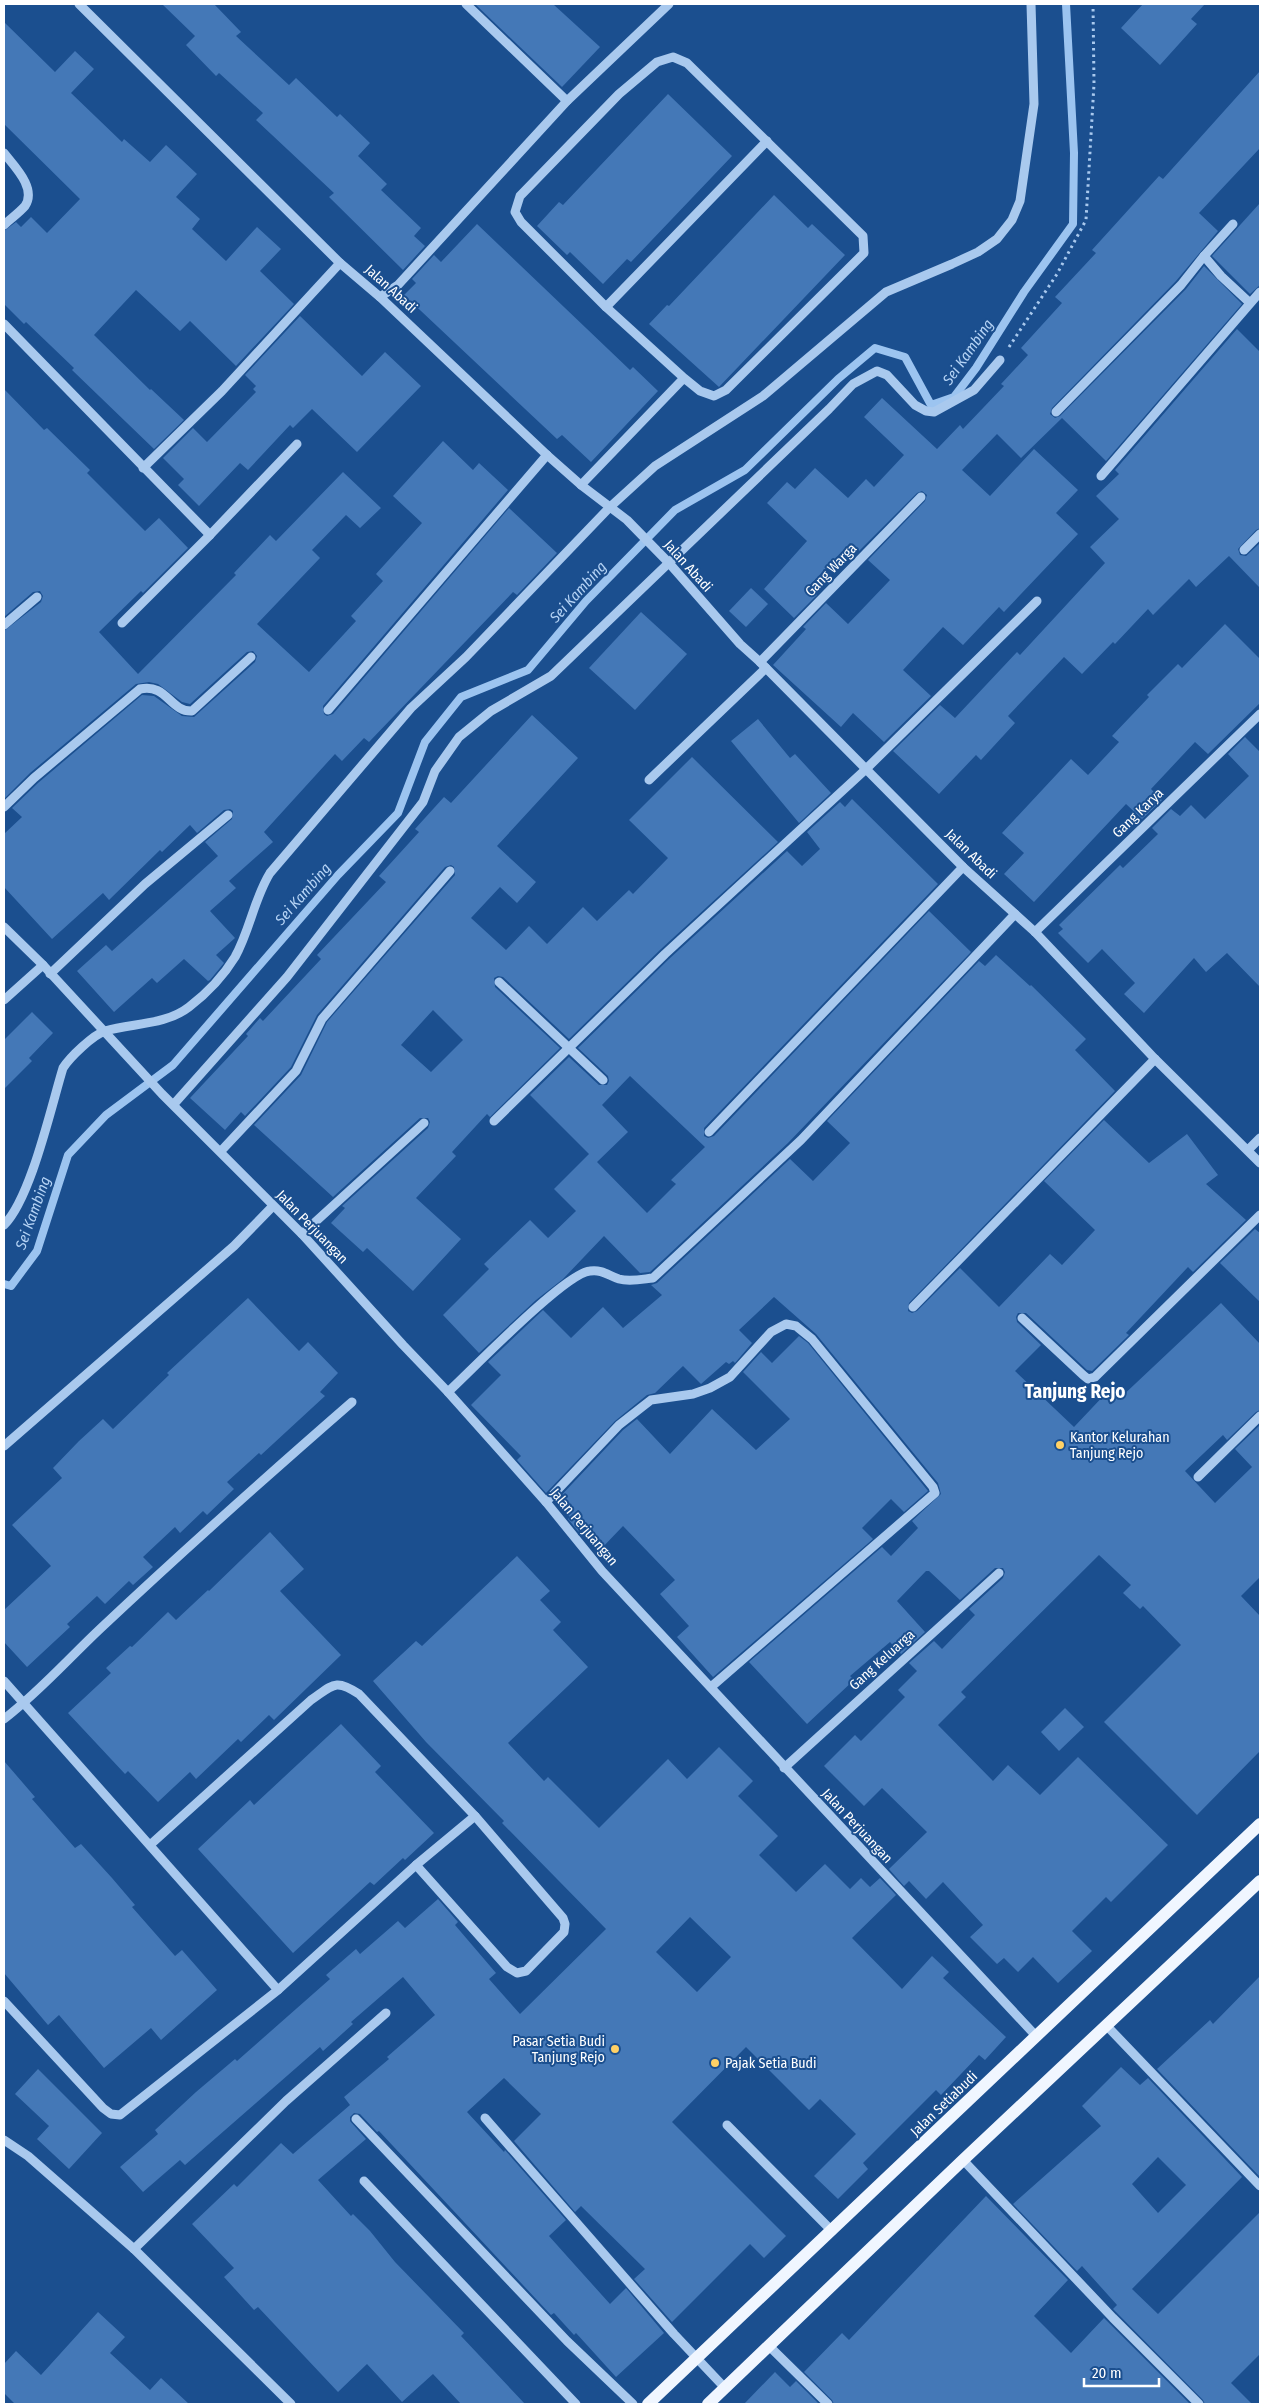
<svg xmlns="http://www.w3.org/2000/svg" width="1264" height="2408" font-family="'Fira Sans Condensed',sans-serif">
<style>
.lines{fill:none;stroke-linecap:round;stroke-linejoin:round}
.stream{stroke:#9cc4f0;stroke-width:8}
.building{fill:#4478b7;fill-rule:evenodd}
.path{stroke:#a9c9ee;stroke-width:3;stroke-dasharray:2.5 4;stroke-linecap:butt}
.minor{stroke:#a9c9ee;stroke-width:9}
.major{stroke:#f0f6ff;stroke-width:12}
.poi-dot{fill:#ffd166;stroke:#1b4f8f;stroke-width:2}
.labels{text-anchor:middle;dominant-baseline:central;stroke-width:4;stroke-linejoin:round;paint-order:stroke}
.street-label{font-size:14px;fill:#fff;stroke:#1b4f8f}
.poi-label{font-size:14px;fill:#fff;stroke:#1b4f8f;text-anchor:start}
.water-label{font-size:15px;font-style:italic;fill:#b5d3f5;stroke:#1b4f8f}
.district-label{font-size:19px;font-weight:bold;fill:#fff;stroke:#1b4f8f}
</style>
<rect width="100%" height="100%" fill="#1b4f8f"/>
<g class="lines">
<polyline class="stream" points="4,1284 11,1286 37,1251 68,1155 106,1115 173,1065 338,875 398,813 425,742 461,697 528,670 586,601 675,510 745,470 838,379 875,348 905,357 931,405 954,397 976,368 1024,292 1073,224 1074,153 1066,4"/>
</g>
<g class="building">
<polygon points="162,4 214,4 241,32 236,36 289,85 296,78 337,117 340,114 370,143 358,156 387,184 381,190 421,228 414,236 425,246 403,270 329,197 334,193 256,120 263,113 219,73 216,76 186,45 195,36"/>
<polygon points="475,4 553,4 600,47 562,87"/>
<polygon points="1143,4 1205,4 1191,19 1197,24 1160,65 1121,28"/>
<polygon points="4,22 55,72 75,51 94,69 71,93 122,142 124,139 150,162 166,145 197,174 176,197 200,219 192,229 226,261 257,227 281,249 260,271 294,304 236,366 190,321 180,331 136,290 94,335 150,390 151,389 184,420 154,449 72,370 74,368 26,322 24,324 4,304 4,231 16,222 21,227 31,217 47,233 80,199 4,124"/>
<polygon points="1260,71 1260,148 1199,213 1218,231 1176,281 1052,408 1050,414 1055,418 1060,416 1186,289 1204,266 1242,304 1106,461 1062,418 1021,458 997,434 962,470 990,496 1034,449 1078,490 1056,513 1078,534 1004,612 999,607 963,645 943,627 903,670 931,696 884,742 853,713 841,727 773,665 806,629 803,627 826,603 848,624 890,580 868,560 925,501 927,495 922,491 917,493 859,551 850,543 808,587 817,595 794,618 764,589 807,541 767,503 787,482 795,489 815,468 848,498 866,479 874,487 904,455 864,417 882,398 937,449 960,425 963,429 1004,386 1001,384 1028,355 1021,348 1062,303 1055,297 1096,253 1092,250 1159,176 1163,179"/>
<polygon points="668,94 732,156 631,262 627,259 603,284 570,252 567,255 537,226 559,202 563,205"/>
<polygon points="774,195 808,228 812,224 845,255 719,387 649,324 667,305 669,306"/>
<polygon points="1260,203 1260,285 1250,294 1212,256"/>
<polygon points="477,224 630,370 633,367 658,391 591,462 562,435 557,439 404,295 416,283 412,279 434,255 441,262"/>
<polygon points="300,316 362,376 385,352 421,386 357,452 312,409 293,428 290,425 248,470 240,463 199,506 178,485 184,479 163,458 193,428 207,442 256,392 253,389 256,386 245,375"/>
<polygon points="1237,329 1260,352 1260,528 1256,530 1238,549 1240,555 1246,556 1260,543 1260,588 1229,556 1196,587 1189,579 1153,615 1148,609 1115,644 1113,642 1082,674 1064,657 1008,716 1015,723 981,760 976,755 939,794 893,751 940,705 955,718 1017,652 1020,655 1105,563 1090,547 1119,519 1096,496 1119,474 1115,470"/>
<polygon points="4,389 44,430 47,428 90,470 87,473 145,531 159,518 188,548 143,593 141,591 99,632 138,674 236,575 234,573 270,535 276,541 343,472 381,508 360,528 346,515 312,550 320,558 257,624 309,672 356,621 351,616 383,581 376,574 422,523 393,496 443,441 473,470 479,463 508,490 323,706 324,714 327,716 333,714 509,508 557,553 517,595 513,592 369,742 364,738 342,761 335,754 264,832 273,842 229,881 236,888 210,911 235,938 216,955 224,963 210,980 208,981 184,959 157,983 152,978 114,1012 77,971 106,945 112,951 218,856 205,842 232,819 233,811 230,809 224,810 197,833 190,825 162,852 160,850 109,900 103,893 52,939 4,887 4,834 22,817 12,808 38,783 142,695 154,696 182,716 194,717 255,662 257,656 253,651 247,652 190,704 182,702 158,684 149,682 136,684 30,773 4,799 4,631 41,602 43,596 40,591 33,592 4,617"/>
<polygon points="751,588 768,604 746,627 729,611"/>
<polygon points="641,612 687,654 635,710 589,668"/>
<polygon points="1225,624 1260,659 1260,703 1208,754 1195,742 1151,789 1162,800 1142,819 1126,804 1034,902 1004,874 1024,853 1002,833 1071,759 1088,775 1119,742 1112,736 1149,697 1147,695 1178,664 1182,668"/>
<path d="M532,715L578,758L497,846L536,882L517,903L500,887L471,918L506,950L529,926L547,944L583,907L597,921L629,890L633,894L668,858L629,820L692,757L778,842L661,949L569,1039L503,977L498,976L494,978L495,987L560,1048L490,1117L487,1114L452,1152L456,1156L416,1198L461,1239L413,1291L367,1248L363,1252L331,1223L345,1208L342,1206L428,1128L430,1122L428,1118H420L333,1197L254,1125L301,1075L327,1022L455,875L454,867L451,865L445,867L317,1015L291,1067L245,1116L241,1112L225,1130L190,1098L248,1036L246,1034L260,1018L263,1021L321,959L317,955L386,882L379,876L419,832L415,829L444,797L451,803ZM433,1010L463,1040L431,1072L401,1045Z"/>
<polygon points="758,719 790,758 795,754 831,793 799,823 731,741"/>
<polygon points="1245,737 1260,752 1260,987 1227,953 1206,972 1194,958 1144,1013 1124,994 1135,983 1102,949 1088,963 1058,933 1063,929 1059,925 1120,865 1123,868 1158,834 1152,828 1171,809 1180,816 1191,805 1205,819 1249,776 1228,754"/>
<path d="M852,799L938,884L704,1128V1136L708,1138L714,1136L929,911L971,952L788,1143L650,1272L640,1273L604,1236L563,1279L536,1300L479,1353L443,1315L489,1269L484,1264L530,1220L548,1238L576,1211L554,1189L589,1154L530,1095L569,1057L599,1085H607L609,1081L608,1076L578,1048L669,959L787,851L802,866L820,849L807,832L840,802L845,807ZM630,1076L705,1147L671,1180L676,1184L647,1213L597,1162L628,1132L602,1105Z"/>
<polygon points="996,955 1030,986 1031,985 1086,1039 1075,1050 1115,1091 909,1303 908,1311 912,1313 917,1311 960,1268 999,1307 1050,1254 1062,1265 1095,1230 1044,1181 1104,1120 1149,1163 1187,1134 1218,1175 1206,1184 1246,1220 1193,1272 1188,1267 1126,1333 1129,1335 1092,1371 1087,1370 1026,1313 1018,1313 1016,1317 1017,1322 1041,1345 1015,1371 1074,1427 1109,1390 1118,1400 1221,1303 1260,1344 1260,1410 1256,1412 1227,1440 1223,1435 1185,1471 1215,1503 1252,1467 1235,1449 1260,1425 1260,1577 1241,1596 1260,1616 1260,1751 1197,1815 1104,1722 1181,1645 1143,1606 1140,1609 1123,1593 1131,1585 1099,1555 961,1692 966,1697 938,1725 993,1781 1008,1765 1040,1795 1078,1757 1168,1845 1111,1902 1106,1897 1072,1931 1092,1951 1058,1983 1033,1957 1018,1972 1004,1958 997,1964 970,1937 983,1925 943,1882 926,1899 909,1881 904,1886 889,1869 927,1832 882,1788 864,1806 824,1766 855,1735 861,1741 905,1697 898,1690 917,1671 909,1663 934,1641 942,1649 975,1615 969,1609 1003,1578 1005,1572 1003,1568 995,1568 960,1600 929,1571 926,1571 897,1601 925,1632 901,1654 890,1642 850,1676 854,1680 807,1724 749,1662 882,1547 891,1556 918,1528 912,1521 941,1494 938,1483 816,1334 774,1297 739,1330 752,1343 735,1363 733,1361 729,1364 726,1362 701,1384 683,1366 655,1393 647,1395 615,1421 546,1493 517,1460 521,1456 471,1405 501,1375 488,1362 543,1310 571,1338 603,1307 623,1328 662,1295 651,1285 657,1283 790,1159 813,1181 850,1143 827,1121 979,961 985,966"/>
<polygon points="32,1012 53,1033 29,1058 32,1061 4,1089 4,1040"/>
<polygon points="1255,1229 1260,1233 1260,1302 1220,1263"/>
<polygon points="248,1298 299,1351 308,1342 338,1373 320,1392 325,1396 261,1455 259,1453 227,1482 234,1489 207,1515 203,1511 180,1533 175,1527 143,1557 153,1567 133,1585 129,1581 105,1604 97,1596 67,1624 70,1627 27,1667 4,1642 4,1610 51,1566 12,1525 62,1478 53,1468 79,1441 103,1419 113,1429 169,1375 167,1373"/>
<polygon points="799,1336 808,1343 928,1491 904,1512 891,1499 862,1528 873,1539 713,1677 677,1637 689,1626 660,1594 675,1580 623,1526 599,1551 577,1530 568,1519 570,1517 555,1502 623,1430 637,1419 670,1454 712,1409 756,1450 790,1419 743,1372 761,1352 772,1363"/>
<polygon points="270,1532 304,1569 280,1591 341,1655 274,1720 269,1715 241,1742 238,1739 196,1779 190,1772 158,1802 128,1771 125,1774 68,1713 111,1673 106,1668 130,1646 132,1647 168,1612 176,1620 208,1590 209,1591"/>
<path d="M517,1556L550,1591L540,1600L561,1622L553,1630L588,1667L508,1743L544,1781L548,1777L599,1828L668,1759L687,1779L719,1747L753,1781L738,1796L778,1836L759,1855L796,1892L825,1864L850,1889L861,1878L870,1887L880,1878L896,1895L852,1938L902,1989L932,1956L949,1972L943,1978L1006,2037L985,2060L979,2055L941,2095L936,2090L863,2163L868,2169L838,2199L814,2176L856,2134L820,2099L809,2110L746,2047L672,2122L786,2236L764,2258L750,2244L672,2322L634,2279L645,2269L581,2206L575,2212L514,2141L541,2114L504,2078L467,2112L504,2152L505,2150L566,2220L549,2236L574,2264L610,2304L626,2288L664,2333L616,2377L576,2333L574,2335L554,2313L551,2315L379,2131L377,2132L360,2114L354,2113L350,2117V2121L366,2139L318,2180L351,2216L353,2214L370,2231L395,2262L464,2333L461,2336L525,2404H461L433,2374L402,2402L367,2364L338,2392L258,2307L254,2310L224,2277L234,2268L192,2224L234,2184L237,2187L281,2143L293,2154L350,2105L344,2097L389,2059L387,2057L435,2015L403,1977L351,2022L353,2024L323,2051L320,2047L185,2165L180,2160L143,2192L120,2167L158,2134L155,2130L196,2092L235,2059L237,2061L330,1979L326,1975L356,1949L360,1954L398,1921L405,1928L438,1899L458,1922L455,1925L496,1973L489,1979L520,2014L606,1929L502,1823L504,1821L426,1742L373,1681L416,1641L422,1646ZM690,1917L731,1957L697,1992L656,1952Z"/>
<polygon points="1065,1708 1084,1727 1059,1751 1041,1732"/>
<polygon points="341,1724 381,1766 375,1772 434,1833 405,1860 403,1858 374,1885 370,1882 293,1953 198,1849 250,1800 254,1805"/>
<polygon points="4,1761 35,1797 32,1799 75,1848 81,1844 112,1878 135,1905 132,1907 175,1956 182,1950 217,1990 161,2040 151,2028 104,2068 59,2015 48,2025 4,1973"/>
<polygon points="1260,1976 1260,2177 1157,2069 1210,2020 1213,2024"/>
<path d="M1121,2067L1140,2085L1148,2078L1242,2177L1132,2289L1158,2314L1260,2212V2354L1231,2383L1252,2404H1205L1203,2400L1113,2309L1117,2305L1082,2266L1077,2271L1013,2204L1101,2126L1082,2106ZM1158,2157L1186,2185L1158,2213L1132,2184Z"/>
<polygon points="38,2069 102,2133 69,2169 37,2139 49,2126 15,2094"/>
<polygon points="986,2196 1068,2280 1034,2316 1071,2353 1104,2318 1190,2404 834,2404 832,2400 804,2372 842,2333 849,2340"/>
<polygon points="98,2312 125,2337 110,2353 150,2390 161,2378 189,2404 15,2404 4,2393 4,2364 16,2351 41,2375"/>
<polygon points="775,2372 790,2387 796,2381 819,2404 744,2404"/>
</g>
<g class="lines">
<polyline class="path" points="1009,347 1057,274 1086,220 1094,84 1093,4"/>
<g class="minor">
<polyline points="79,4 340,263 380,297 547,455 581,485 627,520 669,563 740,644 760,662 963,867 1035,932 1155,1059 1260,1163"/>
<polyline points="466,4 567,101"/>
<path d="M4,153C14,166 37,188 25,206C19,213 10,219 4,225"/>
<polyline points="1204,256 1233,224"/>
<polyline points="380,297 398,285 567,101 669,4"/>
<polyline points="606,307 767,141"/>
<polyline points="4,324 210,535"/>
<polyline points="1056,412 1181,285 1204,256 1221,276 1250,303"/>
<polyline points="143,468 222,391 340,263"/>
<polyline points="1101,476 1260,292"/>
<polyline points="581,485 684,378 700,391 714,396 726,390 864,253 863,236 687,63 673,57 657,62 619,94 520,196 515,212 521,222 606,307 684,378"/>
<polyline points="1244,550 1260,534"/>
<polyline points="122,623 210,535 297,444"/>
<polyline points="4,625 37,597"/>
<polyline points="760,662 921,497"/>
<polyline points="328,710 547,455"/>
<polyline points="649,780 766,668"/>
<path d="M4,807L34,778L140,689C167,683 170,712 192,711L251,657"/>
<polyline points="4,927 43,965 162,1094 302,1234 403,1345 448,1392 546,1502 602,1571 1037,2037"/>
<polyline points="1035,932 1260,714"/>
<polyline points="50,974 145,884 228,815"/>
<polyline points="499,982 603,1080"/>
<polyline points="4,1000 43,965"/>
<polyline points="174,1104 287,977 423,802 435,771 459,737 491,711 551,676 829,409 853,384 877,371 887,375 915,405 926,411 934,412 974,390 1000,360"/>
<polyline points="494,1121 665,954 865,770 1037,601"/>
<polyline points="709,1132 963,867"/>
<polyline points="1248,1150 1260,1138"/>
<polyline points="221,1151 296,1071 322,1019 450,871"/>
<path d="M4,1225C31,1198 51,1107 63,1068C70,1057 93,1035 105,1031C133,1023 166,1025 189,1007C206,994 224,975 235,957C250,930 254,899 270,873L411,708L466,657L610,507L655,466L763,396L886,292L952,264L978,252L997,239L1012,220L1020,201L1034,104L1031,4"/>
<polyline points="302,1234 424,1123"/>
<polyline points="913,1307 1155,1059"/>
<polyline points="1022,1318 1083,1375 1088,1379 1095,1377 1260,1215"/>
<path d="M448,1392C472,1370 565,1273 590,1271C602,1269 609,1276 619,1279C630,1282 643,1279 653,1278L801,1140L1015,914"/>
<polyline points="4,1446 234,1246 273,1206"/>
<polyline points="1198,1477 1260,1416"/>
<polyline points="546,1502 619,1425 642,1407 651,1400 693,1394 710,1388 730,1377 771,1332 786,1324 796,1326 812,1339 933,1487 935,1493 711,1687"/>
<polyline points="4,1681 278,1990"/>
<path d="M4,1719C39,1692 68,1659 101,1628C183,1551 267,1476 352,1402"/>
<polyline points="784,1768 999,1573"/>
<path d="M150,1845L311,1700C333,1685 335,1678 359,1694L475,1816L563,1918L565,1924L564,1932L526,1971L517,1973L507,1967L416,1865"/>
<polyline points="4,2001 103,2108 111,2114 120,2115 278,1990 416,1865 475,1816"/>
<polyline points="1106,2025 1260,2186"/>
<polyline points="485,2118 674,2334 725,2388"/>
<polyline points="356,2119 567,2341 633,2404"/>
<polyline points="727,2125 832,2231"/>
<polyline points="4,2140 28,2156 134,2249 291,2404"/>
<polyline points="963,2160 1113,2318 1199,2404"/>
<polyline points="364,2181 576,2404"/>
<polyline points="134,2249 286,2101 386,2013"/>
<polyline points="769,2346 828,2404"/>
</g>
<g class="major">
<polyline points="648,2404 1260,1824"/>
<polyline points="708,2404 963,2160 1260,1881"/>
</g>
</g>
<g class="poi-dot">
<circle cx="1060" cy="1445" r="5"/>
<circle cx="615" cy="2049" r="5"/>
<circle cx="715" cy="2063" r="5"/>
</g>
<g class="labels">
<g class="street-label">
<text transform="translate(391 289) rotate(42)">Jalan Abadi</text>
<text transform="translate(688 566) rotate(48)">Jalan Abadi</text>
<text transform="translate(831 570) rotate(-46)">Gang Warga</text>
<text transform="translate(1138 813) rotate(-44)">Gang Karya</text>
<text transform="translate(971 854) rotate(44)">Jalan Abadi</text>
<text transform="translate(312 1227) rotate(46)">Jalan Perjuangan</text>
<text transform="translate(584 1527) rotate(50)">Jalan Perjuangan</text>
<text transform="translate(882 1660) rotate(-42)">Gang Keluarga</text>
<text transform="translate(857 1826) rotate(47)">Jalan Perjuangan</text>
<text transform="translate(944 2104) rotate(-44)">Jalan Setiabudi</text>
</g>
<g class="poi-label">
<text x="1070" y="1437">Kantor Kelurahan<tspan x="1070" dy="16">Tanjung Rejo</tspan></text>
<text x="605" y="2041" text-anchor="end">Pasar Setia Budi<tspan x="605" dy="16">Tanjung Rejo</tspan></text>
<text x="725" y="2063">Pajak Setia Budi</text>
</g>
<g class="water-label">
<text transform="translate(968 352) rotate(-55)">Sei Kambing</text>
<text transform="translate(578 592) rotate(-48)">Sei Kambing</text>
<text transform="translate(303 894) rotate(-49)">Sei Kambing</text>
<text transform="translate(33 1213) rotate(-70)">Sei Kambing</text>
</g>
<g class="district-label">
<text x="1075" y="1391">Tanjung Rejo</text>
</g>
</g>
<rect width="1264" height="2408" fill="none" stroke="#ffffff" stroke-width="10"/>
<path d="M1084 2378v8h75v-8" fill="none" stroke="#ffffff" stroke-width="2.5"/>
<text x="1092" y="2378" font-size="15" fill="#ffffff" stroke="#1b4f8f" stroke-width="4" paint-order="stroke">20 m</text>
</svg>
